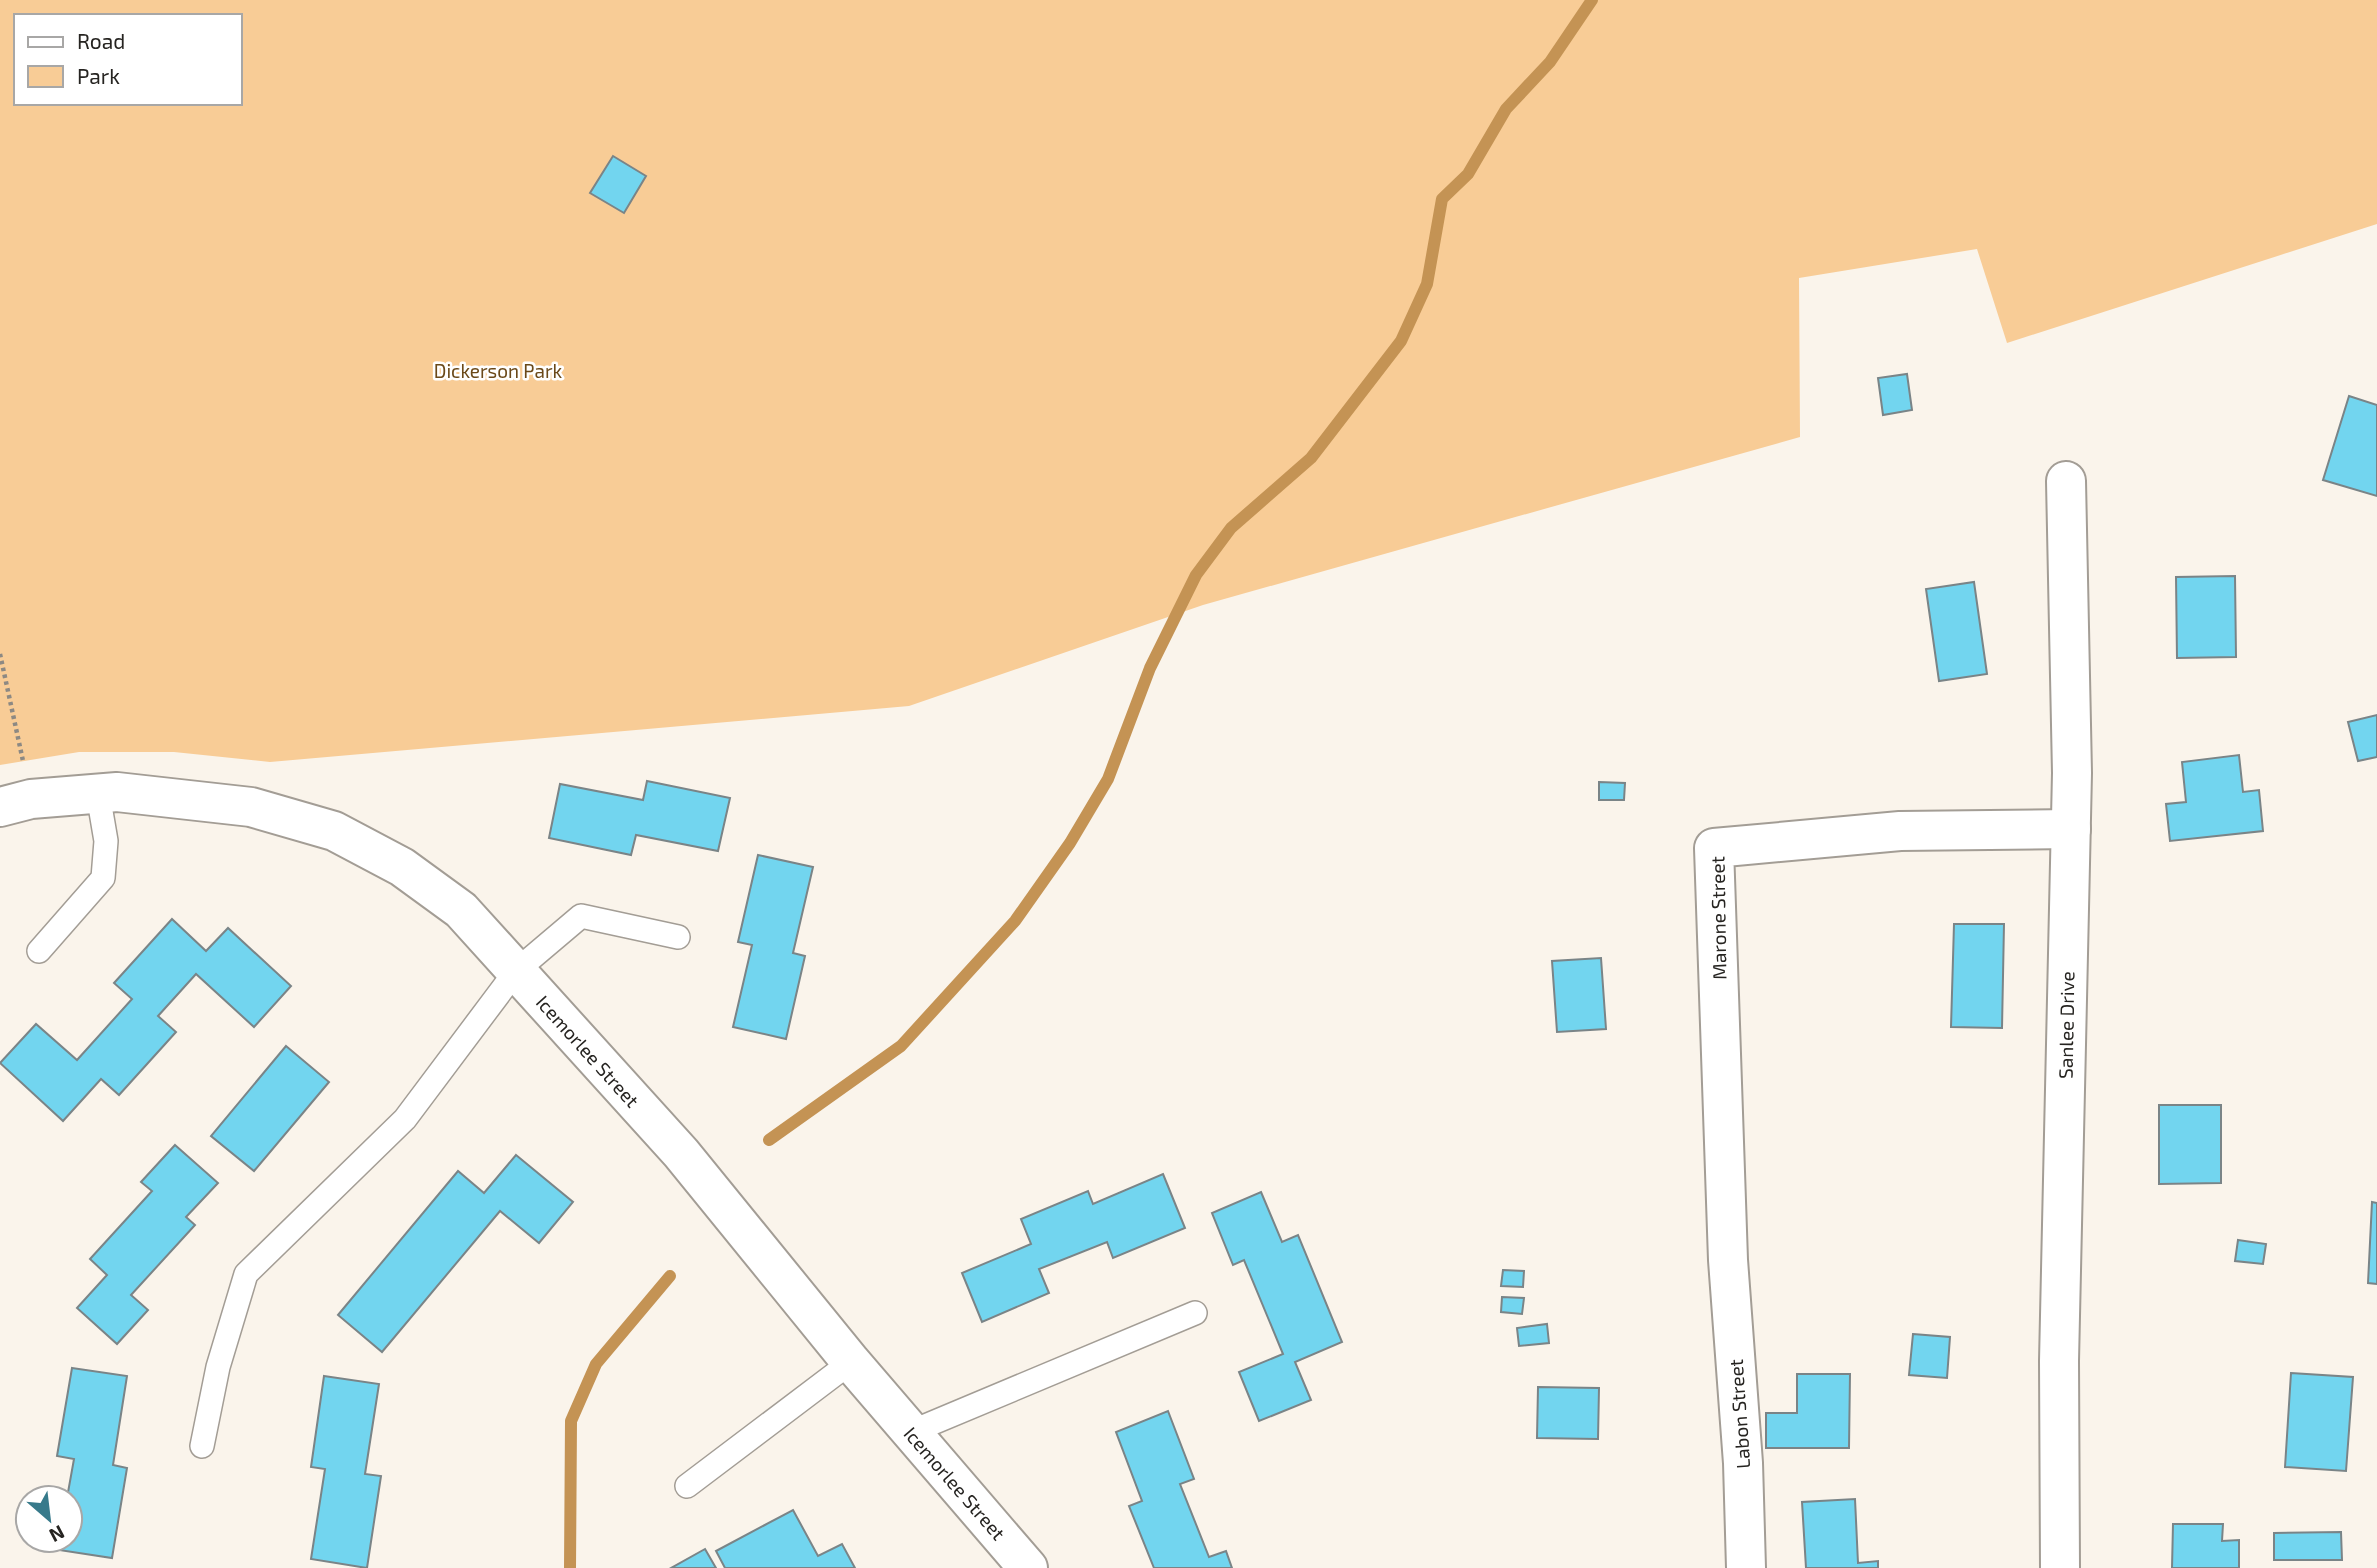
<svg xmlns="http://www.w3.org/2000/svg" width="2377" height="1568" font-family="'Exo 2',sans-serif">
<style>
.green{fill:#f8cc96;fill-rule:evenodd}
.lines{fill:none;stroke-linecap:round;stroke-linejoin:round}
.stream{stroke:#c49354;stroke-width:12}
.building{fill:#72d5ef;stroke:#7a8487;stroke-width:2}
.service-casing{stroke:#a39d95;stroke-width:26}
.minor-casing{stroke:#a39d95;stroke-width:42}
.path{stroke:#8d8983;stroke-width:4.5;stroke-dasharray:3.5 3.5;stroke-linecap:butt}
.service{stroke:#fff;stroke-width:23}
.minor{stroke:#fff;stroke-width:38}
.labels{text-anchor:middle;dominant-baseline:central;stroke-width:5;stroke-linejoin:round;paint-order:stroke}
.park-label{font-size:19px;fill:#6b4919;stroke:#fff}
.street-label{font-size:19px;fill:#262421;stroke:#fff}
</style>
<rect width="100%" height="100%" fill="#faf4eb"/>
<path class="green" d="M0,0H2377V224L2007,343L1977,249L1799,278L1800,437L1203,605L909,706L270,762L174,752H79L0,765ZM16,16H240V103H16Z"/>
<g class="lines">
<g class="stream">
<polyline points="769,1140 901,1046 1015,921 1070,843 1108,779 1150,668 1196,575 1231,528 1311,458 1401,341 1427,284 1442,199 1468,174 1506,109 1550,62 1592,0"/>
<polyline points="570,1568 571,1421 596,1364 670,1276"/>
</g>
</g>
<g class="building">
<polygon points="613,156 646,176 624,213 590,193"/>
<polygon points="1907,374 1912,410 1883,415 1878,378"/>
<polygon points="2349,396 2377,405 2377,496 2323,480"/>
<polygon points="2235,576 2236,657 2177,658 2176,577"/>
<polygon points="1974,582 1987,674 1939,681 1926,589"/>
<polygon points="2377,715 2377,757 2358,761 2348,722"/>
<polygon points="2239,755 2243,792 2259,790 2263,831 2170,841 2166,804 2186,802 2182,762"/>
<polygon points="647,781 730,798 718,851 636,835 631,855 549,838 560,784 643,800"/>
<polygon points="1599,782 1625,783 1624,800 1599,800"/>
<polygon points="758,855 813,867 793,953 805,956 786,1039 733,1027 752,945 738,942"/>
<polygon points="172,919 206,951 228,928 291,986 254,1027 196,974 158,1016 176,1032 119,1095 101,1079 63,1121 0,1063 36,1024 77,1060 132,999 114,983"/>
<polygon points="1954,924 2004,924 2002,1028 1951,1027"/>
<polygon points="1601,958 1606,1029 1557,1032 1552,961"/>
<polygon points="286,1046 329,1082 254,1171 211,1136"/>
<polygon points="2159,1105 2221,1105 2221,1183 2159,1184"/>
<polygon points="175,1145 218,1183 186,1217 195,1225 131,1295 148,1310 117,1344 77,1308 107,1275 90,1259 152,1191 141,1182"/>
<polygon points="516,1155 573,1202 539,1243 500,1211 382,1352 338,1315 458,1171 484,1193"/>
<polygon points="1163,1174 1185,1228 1113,1258 1107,1242 1039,1269 1049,1293 982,1322 962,1273 1031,1244 1021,1219 1088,1191 1093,1204"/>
<polygon points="1261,1192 1282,1242 1298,1235 1342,1342 1295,1362 1311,1400 1259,1421 1239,1372 1283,1354 1244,1260 1233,1265 1212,1213"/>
<polygon points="2372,1202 2377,1203 2377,1284 2368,1283"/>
<polygon points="2238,1240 2266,1244 2263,1264 2235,1261"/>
<polygon points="1503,1270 1524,1271 1523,1287 1501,1286"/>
<polygon points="1502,1297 1524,1298 1522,1314 1501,1312"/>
<polygon points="1547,1324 1549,1343 1519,1346 1517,1328"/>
<polygon points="1913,1334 1950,1337 1947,1378 1909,1375"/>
<polygon points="72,1368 127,1376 113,1465 127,1468 112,1558 59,1550 61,1540 70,1540 70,1498 67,1498 74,1459 57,1456"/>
<polygon points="2291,1373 2353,1377 2346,1471 2285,1467"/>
<polygon points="1797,1374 1850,1374 1849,1448 1766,1448 1766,1413 1797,1413"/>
<polygon points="324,1376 379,1384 365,1474 381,1476 367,1568 311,1559 325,1469 311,1467"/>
<polygon points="1538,1387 1599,1388 1598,1439 1537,1438"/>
<polygon points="1168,1411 1194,1479 1180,1484 1209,1557 1226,1551 1232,1568 1154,1568 1129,1506 1142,1501 1116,1432"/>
<polygon points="1855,1499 1858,1563 1878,1561 1878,1568 1806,1568 1802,1502"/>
<polygon points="793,1510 818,1556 842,1544 855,1568 725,1568 716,1551"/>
<polygon points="2173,1524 2223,1524 2222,1541 2239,1540 2239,1568 2172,1568"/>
<polygon points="2341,1532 2342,1560 2274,1560 2274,1533"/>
<polygon points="705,1549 716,1568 671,1568"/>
</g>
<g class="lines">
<g class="service-casing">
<g id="service">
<polyline points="39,951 103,878 106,841 98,794"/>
<polyline points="911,1432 1195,1313"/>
<polyline points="202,1446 218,1367 246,1274 405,1119 516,971 581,916 678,937"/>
<polyline points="687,1486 851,1362"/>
</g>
</g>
<g class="minor-casing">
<g id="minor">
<polyline points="0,807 31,799 117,792 251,807 334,831 402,867 461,910 681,1153 851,1362 1028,1568"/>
<polyline points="1746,1568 1743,1463 1728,1260 1714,848 1900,831 2071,829"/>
<polyline points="2060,1568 2059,1361 2072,773 2066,481"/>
</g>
</g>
<polyline class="path" points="0,654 23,761"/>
<use href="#service" class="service"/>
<use href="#minor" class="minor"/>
</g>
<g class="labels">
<g class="park-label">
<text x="498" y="370">Dickerson Park</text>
</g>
<g class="street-label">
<text transform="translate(1718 918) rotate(-91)">Marone Street</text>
<text transform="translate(2066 1025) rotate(-89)">Sanlee Drive</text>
<text transform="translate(588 1051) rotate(48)">Icemorlee Street</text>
<text transform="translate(1739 1414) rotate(-94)">Labon Street</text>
<text transform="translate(955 1483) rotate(49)">Icemorlee Street</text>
</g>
</g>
<rect x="14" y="14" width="228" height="91" fill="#ffffff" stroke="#a8a7a6" stroke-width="2"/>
<rect x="28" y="37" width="35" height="10" fill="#ffffff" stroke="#a8a7a6" stroke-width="2"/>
<text x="77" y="49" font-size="21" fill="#262421">Road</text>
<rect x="28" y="66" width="35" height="21" fill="#f8cc96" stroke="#a8a7a6" stroke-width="2"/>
<text x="77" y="84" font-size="21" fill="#262421">Park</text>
<g transform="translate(49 1519) rotate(152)"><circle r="33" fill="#ffffff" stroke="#a8a7a6" stroke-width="2"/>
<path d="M0-5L12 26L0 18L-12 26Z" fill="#377a8b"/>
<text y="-10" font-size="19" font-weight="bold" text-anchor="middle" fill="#262421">N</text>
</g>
</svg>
